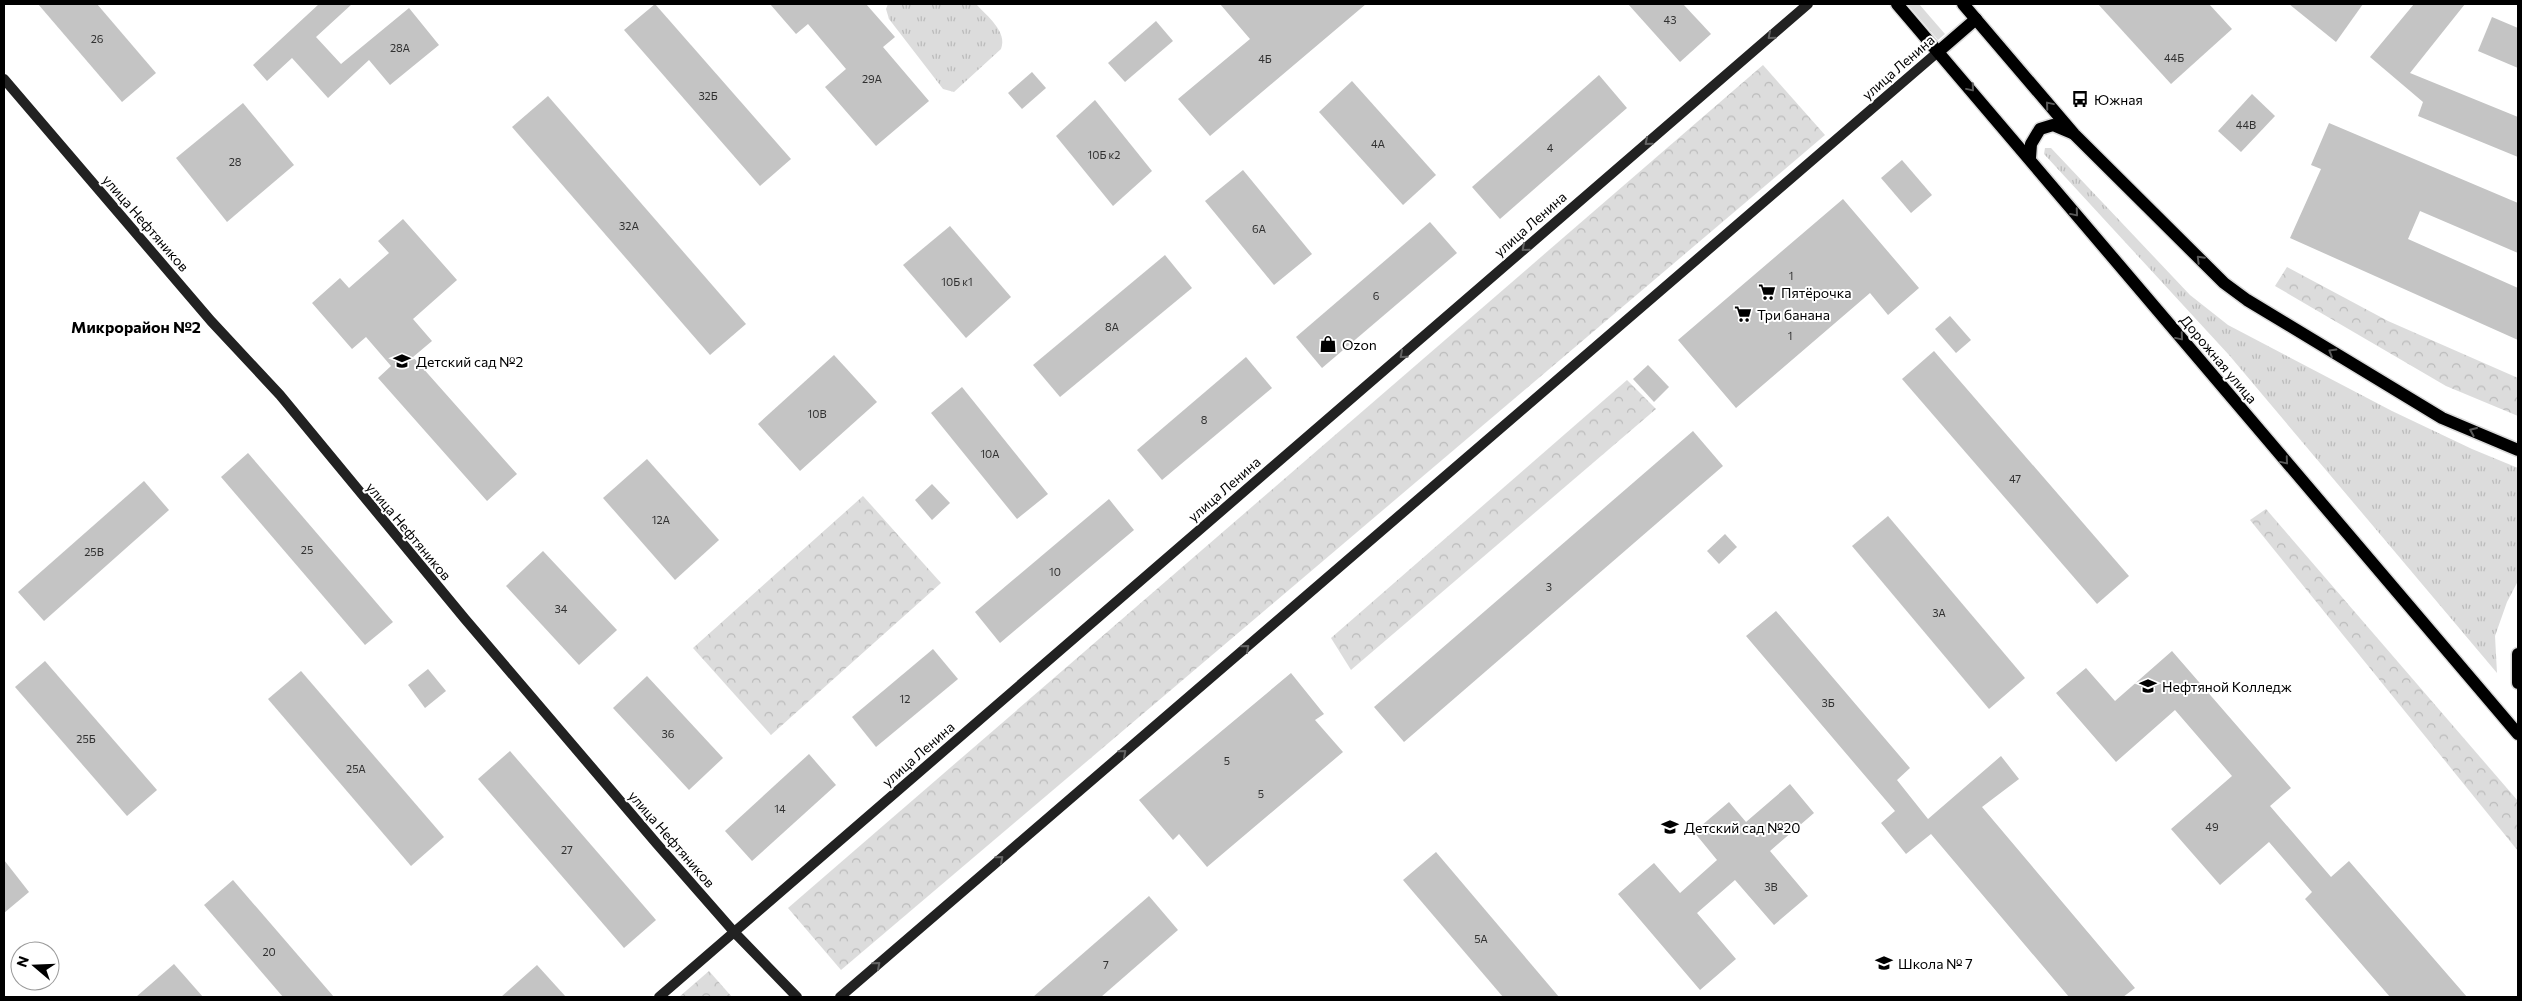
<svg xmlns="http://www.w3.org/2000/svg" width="2522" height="1001" font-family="Commissioner,sans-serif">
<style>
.grass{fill:url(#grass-tufts)}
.forest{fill:url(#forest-crowns)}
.building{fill:#c4c4c4}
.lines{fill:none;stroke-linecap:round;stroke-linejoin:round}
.primary-casing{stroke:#dbdbdb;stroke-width:15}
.secondary{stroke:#222;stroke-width:10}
.primary{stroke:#000;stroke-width:12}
.oneway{stroke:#646464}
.oneway2{stroke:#595959}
.labels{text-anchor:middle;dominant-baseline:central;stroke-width:4;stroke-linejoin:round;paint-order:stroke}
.number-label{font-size:11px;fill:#313131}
.street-label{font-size:14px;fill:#000;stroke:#fff}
.poi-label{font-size:14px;fill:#000;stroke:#fff;text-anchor:start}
.quarter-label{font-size:16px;font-weight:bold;fill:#000;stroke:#fff}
</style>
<defs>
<pattern id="grass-tufts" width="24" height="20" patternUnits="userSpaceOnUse" patternTransform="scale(1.25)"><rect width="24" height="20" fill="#dcdcdc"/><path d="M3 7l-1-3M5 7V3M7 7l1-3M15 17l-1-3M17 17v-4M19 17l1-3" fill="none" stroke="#bbb"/></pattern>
<pattern id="forest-crowns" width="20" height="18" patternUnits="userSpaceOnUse" patternTransform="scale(1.25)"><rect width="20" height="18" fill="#dcdcdc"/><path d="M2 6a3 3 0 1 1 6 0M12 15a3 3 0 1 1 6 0" fill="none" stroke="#bbb"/></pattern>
</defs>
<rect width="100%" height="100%" fill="#fff"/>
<g class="grass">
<path d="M888,4H976C987,16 1008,32 1001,49L954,92L943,89L889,19L886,9Z"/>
<polygon points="1907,4 1919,4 1945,34 1938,40"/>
<polygon points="2045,148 2051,148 2190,295 2228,325 2392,411 2472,449 2518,468 2518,581 2507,602 2495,636 2497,673 2229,355 2044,154"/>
</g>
<g class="forest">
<polygon points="1763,65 1825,135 841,970 788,908"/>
<polygon points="2287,267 2388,321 2518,378 2518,416 2446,386 2275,286"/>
<polygon points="1627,380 1656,409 1351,670 1331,638"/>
<polygon points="863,496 941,583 771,735 693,648"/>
<polygon points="2266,509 2518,801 2518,851 2250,520"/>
<polygon points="709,971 732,997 679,997"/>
</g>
<g class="building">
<polygon points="38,4 97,4 156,73 122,102"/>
<polygon points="319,4 352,4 316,37 341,64 409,8 439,45 390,85 369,60 328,98 292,58 267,81 253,65"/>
<polygon points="655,4 791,159 760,186 624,30"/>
<polygon points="770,4 866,4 895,37 883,47 929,101 876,146 825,87 846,69 808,24 796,34"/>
<polygon points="1220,4 1366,4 1210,136 1178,99 1250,39"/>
<polygon points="1628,4 1683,4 1711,34 1680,62"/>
<polygon points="2098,4 2209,4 2232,29 2171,84"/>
<polygon points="2289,4 2363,4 2336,42"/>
<polygon points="2414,4 2465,4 2410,73 2518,117 2518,157 2418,116 2423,102 2370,57"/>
<polygon points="2492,17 2518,28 2518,68 2478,51"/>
<polygon points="1156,21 1173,41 1125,82 1108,63"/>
<polygon points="1032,72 1046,88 1022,109 1008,93"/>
<polygon points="1599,75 1627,108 1500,219 1472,187"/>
<polygon points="1352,81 1436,175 1403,205 1319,112"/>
<polygon points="2252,94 2275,116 2241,152 2218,131"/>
<polygon points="548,96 746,324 710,355 512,127"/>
<polygon points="1095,100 1152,171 1113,206 1056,136"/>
<polygon points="243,103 294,165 227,222 176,158"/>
<polygon points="2329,123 2518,203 2518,253 2420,211 2408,239 2518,288 2518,340 2290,238 2321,169 2311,165"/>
<polygon points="1902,160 1932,195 1911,213 1881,178"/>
<polygon points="1243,170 1312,254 1274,285 1205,201"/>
<polygon points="1843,199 1919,288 1888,315 1870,293 1736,408 1678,340"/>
<polygon points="403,219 457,280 413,319 432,341 413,357 517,474 487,501 378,378 391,366 366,337 352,349 312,303 340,278 349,288 389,253 378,241"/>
<polygon points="1430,222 1457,253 1322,368 1296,337"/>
<polygon points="950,226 1011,297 966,338 903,265"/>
<polygon points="1165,255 1192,288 1060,397 1033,365"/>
<polygon points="1950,316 1971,340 1956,353 1935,329"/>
<polygon points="1934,351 2129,576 2097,604 1902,379"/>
<polygon points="834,355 877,402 800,471 758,424"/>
<polygon points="1246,357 1272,388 1162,480 1137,450"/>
<polygon points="1648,365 1669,387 1654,402 1633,379"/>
<polygon points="962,387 1048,494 1017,519 931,413"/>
<polygon points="1693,431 1723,466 1404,742 1374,707"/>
<polygon points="248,453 393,622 365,645 221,477"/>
<polygon points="647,459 719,540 675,580 603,498"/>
<polygon points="144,481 169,510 44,621 18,592"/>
<polygon points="932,484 950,503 932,520 915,500"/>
<polygon points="1109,499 1134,530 1000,643 975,612"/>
<polygon points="1888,516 2025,678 1989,709 1852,546"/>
<polygon points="1725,534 1737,547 1719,564 1707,551"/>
<polygon points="543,551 617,630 579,665 506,586"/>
<polygon points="1776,611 1910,768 1897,780 1928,819 2001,756 2019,779 1982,807 2135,988 2123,997 2069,997 1931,834 1906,854 1881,823 1895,811 1746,636"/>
<polygon points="933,649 958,679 876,747 852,717"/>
<polygon points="2172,651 2291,788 2270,806 2331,877 2349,861 2467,997 2390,997 2305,899 2312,892 2269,842 2220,885 2171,829 2232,776 2175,710 2116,762 2056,693 2086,668 2115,701"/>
<polygon points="45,661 157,790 127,816 15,687"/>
<polygon points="428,669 446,691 425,708 408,685"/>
<polygon points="301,671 444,837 411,866 268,699"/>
<polygon points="1291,673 1324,714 1315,720 1343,752 1207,867 1179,834 1173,840 1139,800"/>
<polygon points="647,676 723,758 689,790 613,708"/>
<polygon points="510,751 656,920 624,948 478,779"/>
<polygon points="809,754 836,785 752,861 725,831"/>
<polygon points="1790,784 1814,813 1770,851 1808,896 1774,925 1735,880 1697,913 1736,959 1700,990 1618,894 1654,863 1680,893 1717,860 1694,832 1729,802 1746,822"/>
<polygon points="1436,852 1559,997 1503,997 1403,880"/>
<polygon points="4,860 29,892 4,913"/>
<polygon points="233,880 334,997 283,997 204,905"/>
<polygon points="1149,896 1178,930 1101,997 1033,997"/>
<polygon points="174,964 203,997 136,997"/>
<polygon points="537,965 566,997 501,997"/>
</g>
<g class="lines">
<g class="primary-casing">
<g id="primary">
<polyline points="1897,4 2518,734"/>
<polyline points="1963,4 2074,134 2224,283 2247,300 2442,418 2518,450"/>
<polyline points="1939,51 1976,19"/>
<polyline points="2030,158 2031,144 2040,129 2053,125 2072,133"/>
<polyline points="2518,654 2518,683"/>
</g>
</g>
<g class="secondary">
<polyline points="4,79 211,321 280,395 465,619 657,844 735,933 797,997"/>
<polyline points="659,997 1808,4"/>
<polyline points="840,997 1939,51"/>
</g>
<use href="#primary" class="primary"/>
</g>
<defs><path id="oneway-chevron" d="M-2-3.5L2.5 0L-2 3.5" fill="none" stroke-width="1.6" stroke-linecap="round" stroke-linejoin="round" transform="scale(1.25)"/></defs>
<g class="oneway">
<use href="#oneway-chevron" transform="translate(1771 36) rotate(139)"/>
<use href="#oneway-chevron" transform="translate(1648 142) rotate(139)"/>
<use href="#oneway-chevron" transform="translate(1525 248) rotate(139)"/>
<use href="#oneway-chevron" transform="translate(1403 355) rotate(139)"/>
<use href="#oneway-chevron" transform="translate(1246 648) rotate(-41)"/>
<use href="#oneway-chevron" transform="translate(1123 753) rotate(-41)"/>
<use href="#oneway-chevron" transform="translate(1000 859) rotate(-41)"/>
<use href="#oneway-chevron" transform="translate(877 965) rotate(-41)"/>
</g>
<g class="oneway2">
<use href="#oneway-chevron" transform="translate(1971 88) rotate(50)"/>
<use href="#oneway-chevron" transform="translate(2049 105) rotate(-130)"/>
<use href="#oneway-chevron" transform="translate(2075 213) rotate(50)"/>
<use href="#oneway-chevron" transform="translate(2200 259) rotate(-135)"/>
<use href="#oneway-chevron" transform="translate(2180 337) rotate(50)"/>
<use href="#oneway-chevron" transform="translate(2332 352) rotate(-149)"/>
<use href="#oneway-chevron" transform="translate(2473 431) rotate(-157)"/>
<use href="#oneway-chevron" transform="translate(2285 461) rotate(50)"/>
</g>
<defs>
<g id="bus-bare" transform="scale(1.35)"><path d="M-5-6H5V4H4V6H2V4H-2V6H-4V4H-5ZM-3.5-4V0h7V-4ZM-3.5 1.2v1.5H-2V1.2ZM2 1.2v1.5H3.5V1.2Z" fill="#000" stroke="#fff" stroke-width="2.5" paint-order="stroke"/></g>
<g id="supermarket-bare" transform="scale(1.35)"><path d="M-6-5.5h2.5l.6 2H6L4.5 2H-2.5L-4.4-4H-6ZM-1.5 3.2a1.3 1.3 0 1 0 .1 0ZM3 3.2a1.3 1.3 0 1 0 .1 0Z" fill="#000" stroke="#fff" stroke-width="2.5" paint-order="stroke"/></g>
<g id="shop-bare" transform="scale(1.35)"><path d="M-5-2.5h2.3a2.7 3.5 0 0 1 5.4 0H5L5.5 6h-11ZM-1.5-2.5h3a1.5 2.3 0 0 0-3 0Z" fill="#000" stroke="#fff" stroke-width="2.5" paint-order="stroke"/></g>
<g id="school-bare" transform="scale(1.35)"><path d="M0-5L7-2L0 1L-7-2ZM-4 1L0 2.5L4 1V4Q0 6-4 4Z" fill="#000" stroke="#fff" stroke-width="2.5" paint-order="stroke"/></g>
<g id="university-bare" transform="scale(1.35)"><path d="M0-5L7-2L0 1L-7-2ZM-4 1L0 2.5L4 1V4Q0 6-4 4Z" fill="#000" stroke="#fff" stroke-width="2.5" paint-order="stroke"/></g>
</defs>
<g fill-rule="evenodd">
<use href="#bus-bare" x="2080" y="99"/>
<use href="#supermarket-bare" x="1767" y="292"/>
<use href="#supermarket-bare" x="1743" y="314"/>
<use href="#shop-bare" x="1328" y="344"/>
<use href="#school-bare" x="402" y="361"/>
<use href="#university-bare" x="2148" y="686"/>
<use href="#school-bare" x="1670" y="827"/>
<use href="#school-bare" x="1884" y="963"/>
</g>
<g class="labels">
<g class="number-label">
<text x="1670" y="19">43</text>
<text x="97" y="38">26</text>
<text x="400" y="47">28А</text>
<text x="2174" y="57">44Б</text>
<text x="1265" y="58">4Б</text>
<text x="872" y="78">29А</text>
<text x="708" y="95">32Б</text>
<text x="2246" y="124">44В</text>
<text x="1378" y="143">4А</text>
<text x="1550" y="147">4</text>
<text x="1104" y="154">10Б к2</text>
<text x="235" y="161">28</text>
<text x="629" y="225">32А</text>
<text x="1259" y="228">6А</text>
<text x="1791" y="275">1</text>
<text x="957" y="281">10Б к1</text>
<text x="1376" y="295">6</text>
<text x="1112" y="326">8А</text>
<text x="1790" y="335">1</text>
<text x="817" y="413">10В</text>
<text x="1204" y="419">8</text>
<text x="990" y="453">10А</text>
<text x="2015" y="478">47</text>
<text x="661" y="519">12А</text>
<text x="307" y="549">25</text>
<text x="94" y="551">25В</text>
<text x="1055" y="571">10</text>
<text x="1549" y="586">3</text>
<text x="561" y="608">34</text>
<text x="1939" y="612">3А</text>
<text x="905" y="698">12</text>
<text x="1828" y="702">3Б</text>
<text x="668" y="733">36</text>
<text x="86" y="738">25Б</text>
<text x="1227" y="760">5</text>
<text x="356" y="768">25А</text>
<text x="1261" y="793">5</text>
<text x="780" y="808">14</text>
<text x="2212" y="826">49</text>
<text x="567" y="849">27</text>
<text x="1771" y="886">3В</text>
<text x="1481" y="938">5А</text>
<text x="269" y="951">20</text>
<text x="1106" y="964">7</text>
</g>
<g class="street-label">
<text transform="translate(1898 67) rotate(-41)">улица Ленина</text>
<text transform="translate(146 223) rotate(49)">улица Нефтяников</text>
<text transform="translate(1530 224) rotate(-41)">улица Ленина</text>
<text transform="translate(2219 359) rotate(50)">Дорожная улица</text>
<text transform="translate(1224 489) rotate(-41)">улица Ленина</text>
<text transform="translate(409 531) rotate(50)">улица Нефтяников</text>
<text transform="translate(918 754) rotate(-41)">улица Ленина</text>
<text transform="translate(672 839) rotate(49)">улица Нефтяников</text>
</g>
<g class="poi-label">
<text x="2094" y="99">Южная</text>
<text x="1781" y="292">Пятёрочка</text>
<text x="1757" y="314">Три банана</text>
<text x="1342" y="344">Ozon</text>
<text x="416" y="361">Детский сад №2</text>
<text x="2162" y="686">Нефтяной Колледж</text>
<text x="1684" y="827">Детский сад №20</text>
<text x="1898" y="963">Школа № 7</text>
</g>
<g class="quarter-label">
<text x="136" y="326">Микрорайон №2</text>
</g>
</g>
<rect width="2522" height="1001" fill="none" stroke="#000000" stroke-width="10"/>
<g transform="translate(35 966) rotate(289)"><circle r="24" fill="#ffffff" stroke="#999999"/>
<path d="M0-4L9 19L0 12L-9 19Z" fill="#000000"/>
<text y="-8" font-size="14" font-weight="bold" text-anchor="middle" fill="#000000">N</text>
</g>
</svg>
